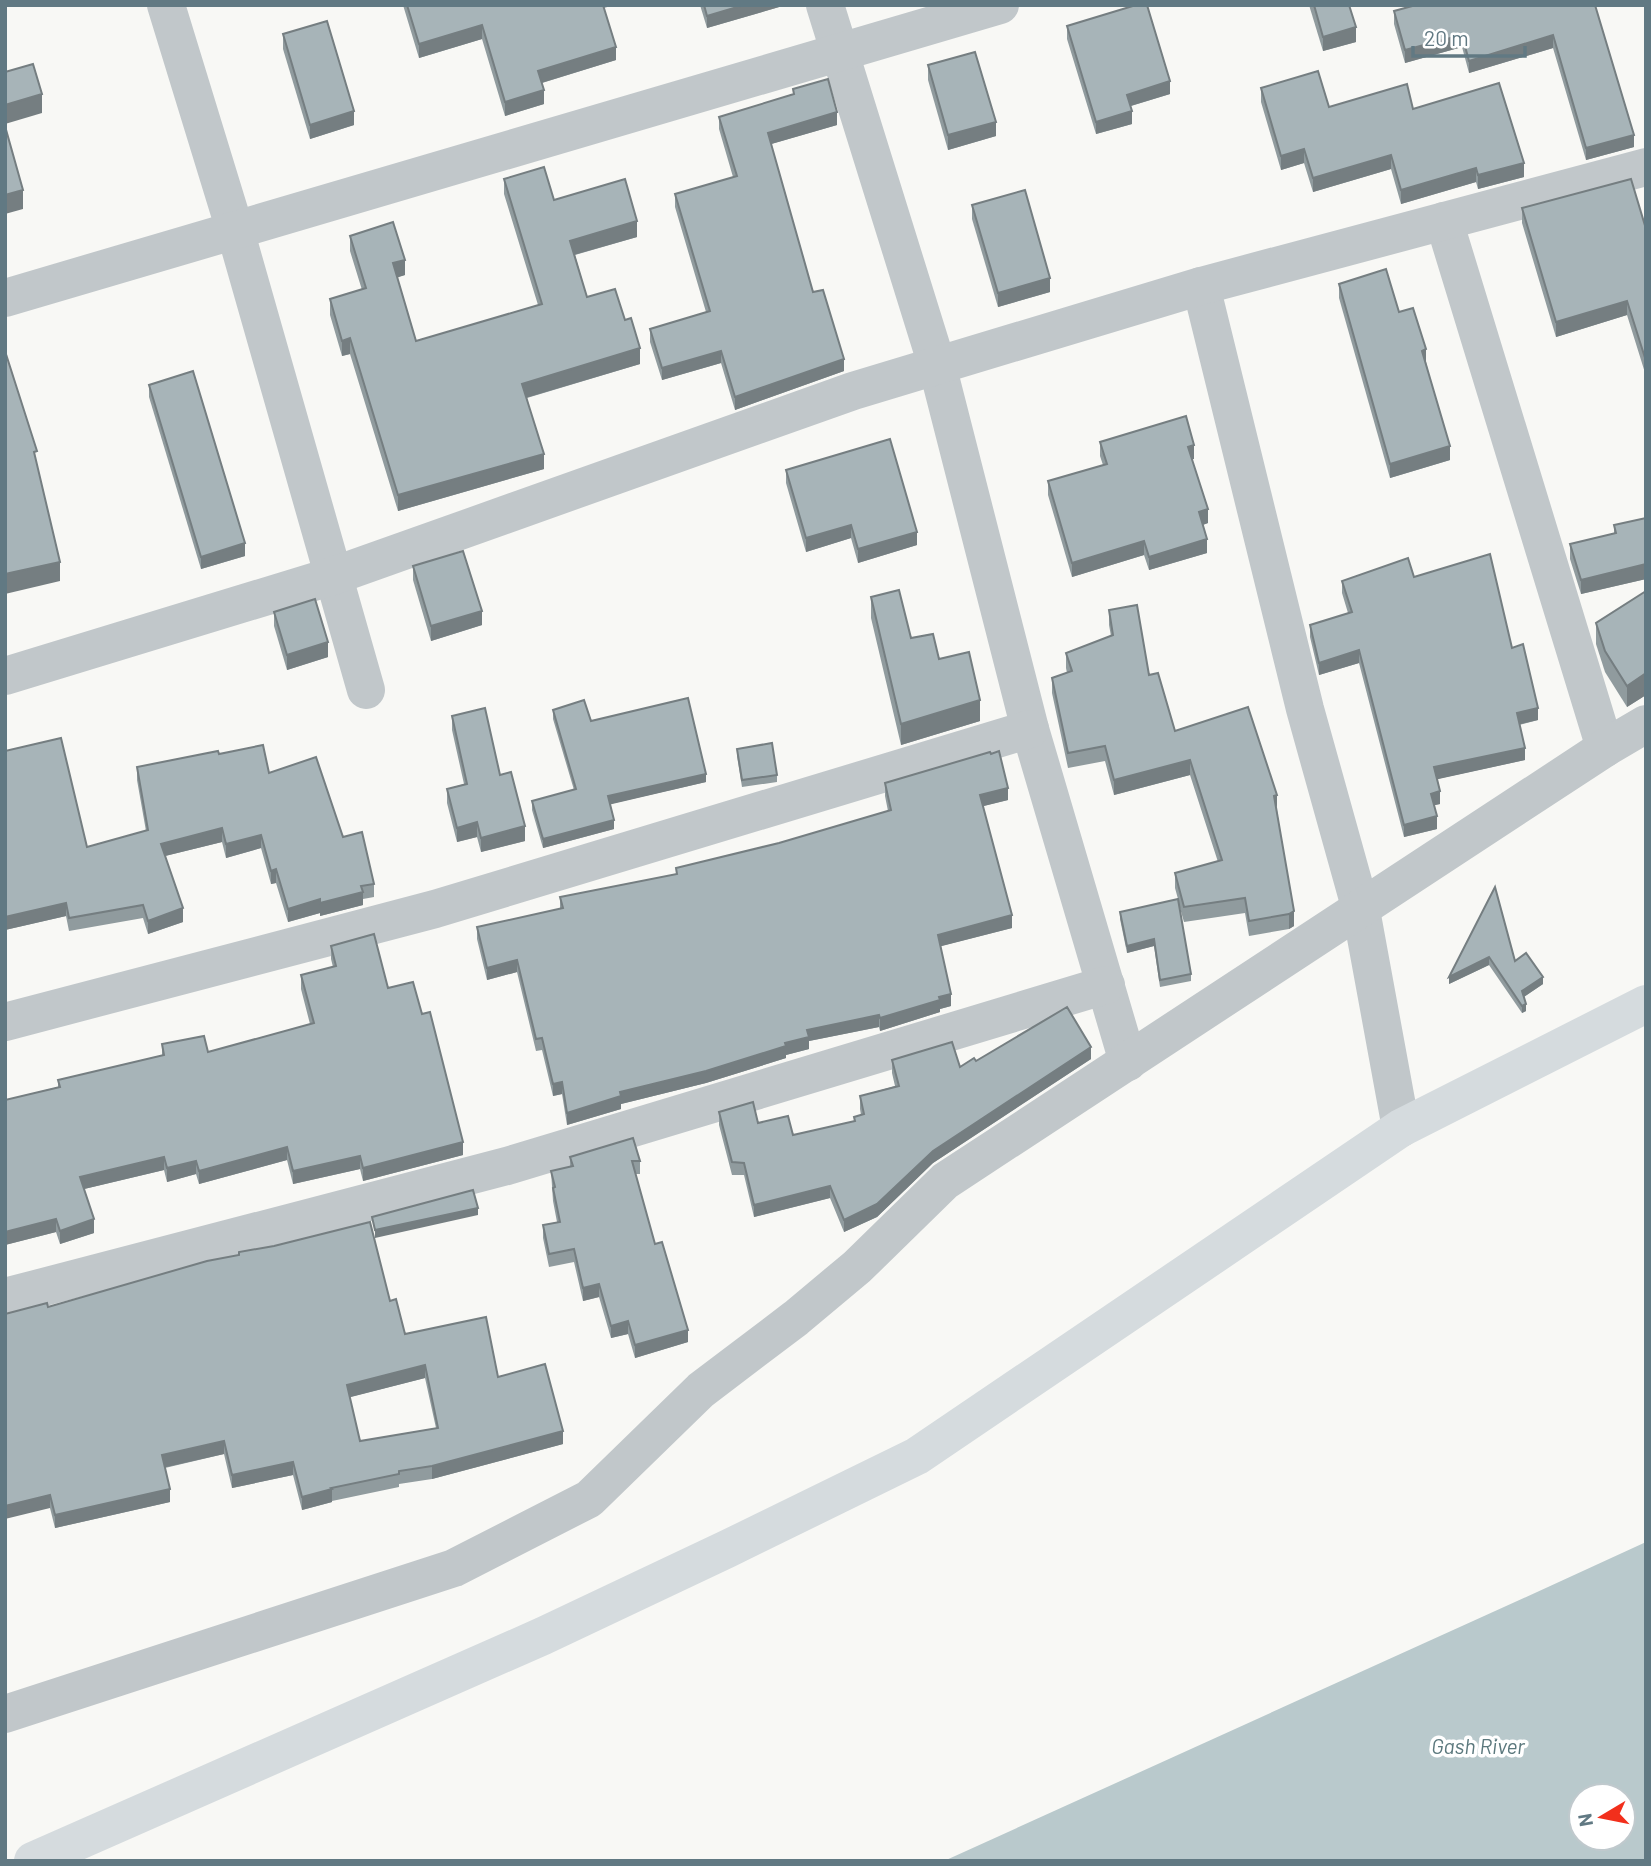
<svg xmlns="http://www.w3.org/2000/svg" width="1651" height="1866" font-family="Barlow,sans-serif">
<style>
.water{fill:#b9c9cc;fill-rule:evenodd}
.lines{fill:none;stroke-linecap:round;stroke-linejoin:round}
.minor{stroke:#c1c7ca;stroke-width:38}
.major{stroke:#d5dbde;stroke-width:38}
.wall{fill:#909b9e;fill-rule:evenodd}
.shaded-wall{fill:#757e81}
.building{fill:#a7b4b8;stroke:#757e81;stroke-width:2;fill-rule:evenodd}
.labels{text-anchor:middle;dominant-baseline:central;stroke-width:7;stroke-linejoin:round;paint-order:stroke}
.water-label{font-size:21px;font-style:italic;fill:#5b787d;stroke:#fff}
</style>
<rect width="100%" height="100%" fill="#f8f8f5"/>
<path class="water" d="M1646,1542V1861H944L1548,1587ZM1581,1796H1623V1838H1581Z"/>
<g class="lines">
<g class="minor">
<polyline points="166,5 235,230 366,690"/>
<polyline points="825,5 937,365 1030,729 1128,1062"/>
<polyline points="1444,221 1605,748"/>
<polyline points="1201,286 1305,709 1361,910 1401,1128"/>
<polyline points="5,298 1000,5"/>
<polyline points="5,676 333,576 853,391 1201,286 1646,167"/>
<polyline points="5,1022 435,909 1030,729"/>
<polyline points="5,1297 507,1166 1106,985"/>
<polyline points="5,1714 454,1568 589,1499 701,1390 796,1318 857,1267 945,1181 1605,748 1646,724"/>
</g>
<polyline class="major" points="33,1861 543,1636 727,1549 917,1456 1401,1128 1646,1004"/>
</g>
<g class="wall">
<polygon points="403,5 614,5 604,8 616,60 542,83 544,104 505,116 482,39 419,58"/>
<polygon points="700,5 786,5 707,28"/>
<polygon points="1309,5 1349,5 1356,42 1323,51"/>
<polygon points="1413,5 1595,5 1634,147 1586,160 1553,48 1469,73 1462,47 1405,63 1394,24 1394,11"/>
<polygon points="1067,26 1170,94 1131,106 1132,124 1096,134 1067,39"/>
<polygon points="283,34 354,125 310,139 283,49"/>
<polygon points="928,65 996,136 948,150 928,80"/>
<polygon points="1261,88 1329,107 1413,109 1524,177 1478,189 1476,182 1401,204 1391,169 1313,192 1304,163 1281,170 1261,102"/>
<polygon points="793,89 837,125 771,144 813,292 844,371 735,410 721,363 662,380 650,342 650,329 706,312 675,207 675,194 733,177 719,129 719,117 793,94"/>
<polygon points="504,179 637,237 575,255 587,297 640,364 527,398 544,469 398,511 350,354 342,356 330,315 330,299 362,290 350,251 350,236 405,275 397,277 416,341 538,305 504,194"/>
<polygon points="972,205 1050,292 998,307 972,219"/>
<polygon points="1522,208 1646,229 1646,376 1627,315 1556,337 1522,223"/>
<polygon points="1339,284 1399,312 1426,362 1450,460 1390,478 1339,298"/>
<polygon points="149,385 245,556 201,569 149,397"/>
<polygon points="1100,442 1194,459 1192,459 1208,523 1203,525 1207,553 1149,570 1144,555 1072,577 1048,495 1048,481 1103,465 1100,456"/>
<polygon points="786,470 917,545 858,563 851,538 806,552 786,483"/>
<polygon points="1646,518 1646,579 1581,594 1570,559 1570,544 1614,534 1614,525"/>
<polygon points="413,566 482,625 431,641 413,580"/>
<polygon points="1414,577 1512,648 1538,720 1519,725 1525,760 1437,779 1440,804 1434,805 1437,829 1404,837 1359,663 1319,675 1310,637 1310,625 1348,613 1342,593 1342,581"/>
<polygon points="1646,591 1646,695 1627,707 1605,672 1596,644 1596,623"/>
<polygon points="871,597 911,638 939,659 980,721 901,745 871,618"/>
<polygon points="1109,610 1149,675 1175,731 1277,810 1294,926 1289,929 1249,936 1245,913 1184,922 1178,901 1191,974 1191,981 1160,987 1154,946 1127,953 1120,919 1120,912 1178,899 1175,888 1175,873 1218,862 1190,775 1114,795 1105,761 1068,768 1052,693 1052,678 1067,673 1066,668 1066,653 1111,636 1109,625"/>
<polygon points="274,612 328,657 287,670 274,626"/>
<polygon points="553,710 591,721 706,782 610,804 614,829 543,848 532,810 532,801 574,790 553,719"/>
<polygon points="452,716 500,775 525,841 481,852 477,837 457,842 447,803 447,789 464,784 452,730"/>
<polygon points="737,749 777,775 777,782 742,787 737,756"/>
<polygon points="219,754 269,773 343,837 374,884 374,897 363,899 363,905 320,916 320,913 288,922 276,883 271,884 261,848 226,858 222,842 165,856 183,922 148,934 143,918 69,931 66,916 5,930 87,847 146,831 137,780 137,767"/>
<polygon points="885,783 1008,800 983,806 1012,928 941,946 951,1006 940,1009 940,1012 880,1031 879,1027 809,1041 809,1049 786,1055 786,1058 706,1083 621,1104 621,1109 567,1125 562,1094 553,1096 542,1050 536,1051 517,972 487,980 477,939 477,927 560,909 560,897 676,874 676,868 779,843 888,811 885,796"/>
<polygon points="1495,887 1515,961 1543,984 1524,997 1526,1011 1522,1013 1489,965 1449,984"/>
<polygon points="331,946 422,1014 463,1155 363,1181 360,1169 293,1184 287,1160 199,1184 196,1174 167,1182 164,1170 84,1189 94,1233 60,1244 56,1232 5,1245 5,1100 58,1087 58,1080 162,1056 162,1044 208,1052 310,1024 301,989 301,975 333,967 331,959"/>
<polygon points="1091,1059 933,1163 877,1217 844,1232 830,1198 754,1217 744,1175 732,1175 719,1125 719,1112 758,1123 793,1135 854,1121 854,1117 861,1115 860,1109 860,1096 895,1086 892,1073 892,1060 960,1067 976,1061"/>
<polygon points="570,1157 640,1161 640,1174 635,1174 655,1244 688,1342 635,1358 628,1334 611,1338 599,1297 583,1301 574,1262 549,1267 543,1238 543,1225 557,1222 553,1201 551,1171 570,1167"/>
<path d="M390,1301L405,1334L498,1377L563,1444L432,1479L399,1484V1487L332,1501V1502L302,1510L293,1475L232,1488L224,1454L165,1468L170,1502L55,1528L50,1508L48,1307ZM425,1378L436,1428L360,1441L350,1397Z"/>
</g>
<g class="shaded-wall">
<polygon points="744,5 786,5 707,28 707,16"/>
<polygon points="482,25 482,39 419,58 419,44"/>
<polygon points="1356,27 1356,42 1323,51 1323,37"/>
<polygon points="1462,35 1462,47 1405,63 1405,50"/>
<polygon points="1553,35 1553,48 1469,73 1469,61"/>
<polygon points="616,47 616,60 538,84 538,71"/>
<polygon points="1170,81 1170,94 1127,107 1127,95"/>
<polygon points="544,90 544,104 505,116 505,102"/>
<polygon points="42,94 42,113 5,124 5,105"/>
<polygon points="354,111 354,125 310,139 310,125"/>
<polygon points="1132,111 1132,124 1096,134 1096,122"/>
<polygon points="837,112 837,125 768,145 768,133"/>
<polygon points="996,122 996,136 948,150 948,135"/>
<polygon points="1634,135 1634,147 1586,160 1586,148"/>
<polygon points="1304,149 1304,163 1281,170 1281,156"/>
<polygon points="1391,155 1391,169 1313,192 1313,178"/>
<polygon points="1524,163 1524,177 1478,189 1478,175"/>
<polygon points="1476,168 1476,182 1401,204 1401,190"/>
<polygon points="23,190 23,209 5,214 5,195"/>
<polygon points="637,221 637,237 570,256 570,241"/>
<polygon points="405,260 405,275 393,279 393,263"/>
<polygon points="1050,278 1050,292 998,307 998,293"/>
<polygon points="1627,301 1627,315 1556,337 1556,322"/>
<polygon points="350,338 350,354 342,356 342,341"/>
<polygon points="640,348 640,364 522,399 522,384"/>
<polygon points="1426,349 1426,364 1422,351"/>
<polygon points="721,351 721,363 662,380 662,368"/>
<polygon points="844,359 844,371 735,410 735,397"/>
<polygon points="1194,445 1194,459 1188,460 1188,447"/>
<polygon points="1450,446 1450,460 1390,478 1390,464"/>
<polygon points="544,454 544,469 398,511 398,495"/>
<polygon points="1208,509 1208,523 1199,526 1199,512"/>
<polygon points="851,525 851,538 806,552 806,538"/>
<polygon points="917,532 917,545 858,563 858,549"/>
<polygon points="1207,539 1207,553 1149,570 1149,557"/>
<polygon points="1144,541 1144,555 1072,577 1072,563"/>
<polygon points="245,543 245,556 201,569 201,557"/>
<polygon points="60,562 60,581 5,594 5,574"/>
<polygon points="1646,564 1646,579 1581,594 1581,580"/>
<polygon points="482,611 482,625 431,641 431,626"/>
<polygon points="328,642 328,657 287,670 287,655"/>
<polygon points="1359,650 1359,663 1319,675 1319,663"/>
<polygon points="1646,673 1646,695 1627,707 1627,686"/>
<polygon points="980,700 980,721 901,745 901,724"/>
<polygon points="1538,708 1538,720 1517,725 1517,713"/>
<polygon points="1525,748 1525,760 1434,780 1434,767"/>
<polygon points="1190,760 1190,775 1114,795 1114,780"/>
<polygon points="706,774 706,782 608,805 608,796"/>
<polygon points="1008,788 1008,800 980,807 980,795"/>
<polygon points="1440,791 1440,804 1431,806 1431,794"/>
<polygon points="1277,795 1277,810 1274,796"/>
<polygon points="1437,816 1437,829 1404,837 1404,825"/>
<polygon points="614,820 614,829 543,848 543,839"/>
<polygon points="477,822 477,837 457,842 457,828"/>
<polygon points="525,826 525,841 481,852 481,838"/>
<polygon points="222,828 222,842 161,857 161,844"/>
<polygon points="261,835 261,848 226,858 226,844"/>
<polygon points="276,869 276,883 271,884 271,871"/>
<polygon points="363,892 363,905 320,916 320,903"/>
<polygon points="320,899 320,913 288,922 288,909"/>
<polygon points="66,903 66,916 5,930 5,917"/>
<polygon points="183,908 183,922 148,934 148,921"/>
<polygon points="1294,911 1294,926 1289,929 1289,914"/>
<polygon points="1012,915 1012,928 938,947 938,935"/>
<polygon points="1154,939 1154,946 1127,953 1127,946"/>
<polygon points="1489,957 1489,965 1449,984 1449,977"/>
<polygon points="517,960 517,972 487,980 487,968"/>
<polygon points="1543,977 1543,984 1522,998 1522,991"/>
<polygon points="951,994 951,1006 940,1009 940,1012 880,1031 880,1018 939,997"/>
<polygon points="1526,1004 1526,1011 1522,1013 1522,1006"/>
<polygon points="879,1015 879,1027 809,1041 809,1049 786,1055 786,1058 706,1083 621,1104 621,1109 567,1125 567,1113 620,1092 785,1043 807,1030"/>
<polygon points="1091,1047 1091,1059 933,1163 877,1217 844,1232 844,1220 933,1151"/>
<polygon points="562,1082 562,1094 553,1096 553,1084"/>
<polygon points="463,1142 463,1155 363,1181 363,1168"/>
<polygon points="287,1147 287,1160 199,1184 199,1171"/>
<polygon points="360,1156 360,1169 293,1184 293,1171"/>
<polygon points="164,1157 164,1170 80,1190 80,1177"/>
<polygon points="196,1161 196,1174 167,1182 167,1168"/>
<polygon points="830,1186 830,1198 754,1217 754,1205"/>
<polygon points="478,1208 478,1215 375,1238 375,1230"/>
<polygon points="56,1219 56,1232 5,1245 5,1232"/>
<polygon points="94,1219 94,1233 60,1244 60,1231"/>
<polygon points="599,1284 599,1297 583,1301 583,1288"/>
<polygon points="628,1321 628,1334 611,1338 611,1326"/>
<polygon points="688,1330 688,1342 635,1358 635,1345"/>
<polygon points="425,1365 425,1378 347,1398 347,1385"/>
<polygon points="563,1431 563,1444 432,1479 432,1466"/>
<polygon points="224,1441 224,1454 162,1468 162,1455"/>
<polygon points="293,1462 293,1475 232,1488 232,1475"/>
<polygon points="170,1489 170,1502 55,1528 55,1515"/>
<polygon points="332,1489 332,1502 302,1510 302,1497"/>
<polygon points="50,1495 50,1508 5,1519 5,1506"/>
</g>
<g class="building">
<polygon points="407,5 603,5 616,47 538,71 544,90 505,102 482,25 419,44"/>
<polygon points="704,5 744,5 707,16"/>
<polygon points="1136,5 1147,5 1170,81 1127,95 1132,111 1096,122 1067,26"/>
<polygon points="1314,5 1349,5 1356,27 1323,37"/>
<polygon points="1416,5 1595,5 1634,135 1586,148 1553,35 1469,61 1462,35 1405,50 1394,11"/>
<polygon points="327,21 354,111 310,125 283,34"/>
<polygon points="975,52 996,122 948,135 928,65"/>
<polygon points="33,64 42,94 5,105 5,72"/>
<polygon points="1318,71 1329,107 1407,84 1413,109 1499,83 1524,163 1478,175 1476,168 1401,190 1391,155 1313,178 1304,149 1281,156 1261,88"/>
<polygon points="828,79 837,112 768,133 813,292 823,290 844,359 735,397 721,351 662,368 650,329 710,311 675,194 737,176 719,117 794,94 793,89"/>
<polygon points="5,126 23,190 5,195"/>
<polygon points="544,167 554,200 625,179 637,221 570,241 587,297 615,289 625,320 631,318 640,348 522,384 544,454 398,495 350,338 342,341 330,299 366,288 350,236 393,222 405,260 393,263 416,341 542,304 504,179"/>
<polygon points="1631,179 1646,229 1646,361 1627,301 1556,322 1522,208"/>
<polygon points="1025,190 1050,278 998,293 972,205"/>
<polygon points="1386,269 1399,312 1413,308 1426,349 1422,351 1450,446 1390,464 1339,284"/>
<polygon points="5,351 37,451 34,452 60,562 5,574"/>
<polygon points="193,371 245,543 201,557 149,385"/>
<polygon points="1186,416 1194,445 1188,447 1208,509 1199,512 1207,539 1149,557 1144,541 1072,563 1048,481 1107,464 1100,442"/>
<polygon points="890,439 917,532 858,549 851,525 806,538 786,470"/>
<polygon points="1646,518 1646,564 1581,580 1570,544 1616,533 1614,525"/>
<polygon points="463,551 482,611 431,626 413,566"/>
<polygon points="1490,554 1512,648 1523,644 1538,708 1517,713 1525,748 1434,767 1440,791 1431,794 1437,816 1404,825 1359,650 1319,663 1310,625 1352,612 1342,581 1408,558 1414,577"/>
<polygon points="899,590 911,638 933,634 939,659 969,652 980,700 901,724 871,597"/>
<polygon points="1646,591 1646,673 1627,686 1605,651 1596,623"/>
<polygon points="315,599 328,642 287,655 274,612"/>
<polygon points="1137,605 1149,675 1158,673 1175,731 1248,707 1277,795 1274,796 1294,911 1289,914 1249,921 1245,898 1184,907 1175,873 1222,860 1190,760 1114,780 1105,746 1068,753 1052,678 1072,671 1066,653 1113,635 1109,610"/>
<polygon points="688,698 706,774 608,796 614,820 543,839 532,801 576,789 553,710 584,700 591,721"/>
<polygon points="485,708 500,775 511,772 525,826 481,838 477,822 457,828 447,789 467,784 452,716"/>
<polygon points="61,738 87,847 148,830 137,767 218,751 219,754 263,745 269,773 316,757 343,837 362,832 374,884 361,886 363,892 320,903 320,899 288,909 276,869 271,871 261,835 226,844 222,828 161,844 183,908 148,921 143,905 69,918 66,903 5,917 5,751"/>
<polygon points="772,743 777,775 742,780 737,749"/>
<polygon points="999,751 1008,788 980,795 1012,915 938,935 951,994 939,997 940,1000 880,1018 879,1015 807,1030 809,1037 785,1043 786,1046 706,1071 620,1092 621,1096 567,1113 562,1082 553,1084 542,1038 536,1039 517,960 487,968 477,927 563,908 560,897 677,874 676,868 779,843 891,810 885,783 990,752 991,754"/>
<polygon points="1495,887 1515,961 1526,953 1543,977 1522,991 1526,1004 1522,1006 1489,957 1449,977"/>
<polygon points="1178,899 1191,974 1160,980 1154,939 1127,946 1120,912"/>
<polygon points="374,934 388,988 413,982 422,1014 430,1012 463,1142 363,1168 360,1156 293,1171 287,1147 199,1171 196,1161 167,1168 164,1157 80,1177 94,1219 60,1231 56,1219 5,1232 5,1100 60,1087 58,1080 164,1055 162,1044 204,1036 208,1052 314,1023 301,975 336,966 331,946"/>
<polygon points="1067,1007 1091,1047 933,1151 877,1204 844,1220 830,1186 754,1205 744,1163 732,1162 719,1112 753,1102 758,1123 788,1116 793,1135 855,1121 854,1117 864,1114 860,1096 899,1086 892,1060 952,1042 960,1067 974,1058 976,1061"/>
<polygon points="633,1138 640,1161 632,1161 655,1244 662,1242 688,1330 635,1345 628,1321 611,1326 599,1284 583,1288 574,1249 549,1254 543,1225 560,1222 553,1188 555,1187 551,1171 573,1166 570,1157"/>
<polygon points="473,1190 478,1208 375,1230 372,1217"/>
<path d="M370,1222L390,1301L396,1299L405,1334L486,1317L498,1377L545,1364L563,1431L432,1466L399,1471V1474L331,1488L332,1489L302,1497L293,1462L232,1475L224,1441L162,1455L170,1489L55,1515L50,1495L5,1506V1314L47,1303L48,1307L207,1261L239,1255V1252L274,1246ZM425,1365L438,1428L360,1441L347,1385Z"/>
</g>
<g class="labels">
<g class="water-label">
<text x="1478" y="1745">Gash River</text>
</g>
</g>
<rect width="1651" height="1866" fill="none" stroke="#617983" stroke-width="14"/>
<g transform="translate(1602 1817) rotate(260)"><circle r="33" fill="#ffffff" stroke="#c0c9cd" stroke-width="2"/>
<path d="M0-5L12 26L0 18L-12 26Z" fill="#f22f1c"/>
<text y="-10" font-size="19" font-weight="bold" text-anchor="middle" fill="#617983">N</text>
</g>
<path d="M1413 46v10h112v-10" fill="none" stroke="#617983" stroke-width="3.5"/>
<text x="1424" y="46" font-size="21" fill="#617983" stroke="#ffffff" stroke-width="5" paint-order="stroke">20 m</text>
</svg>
